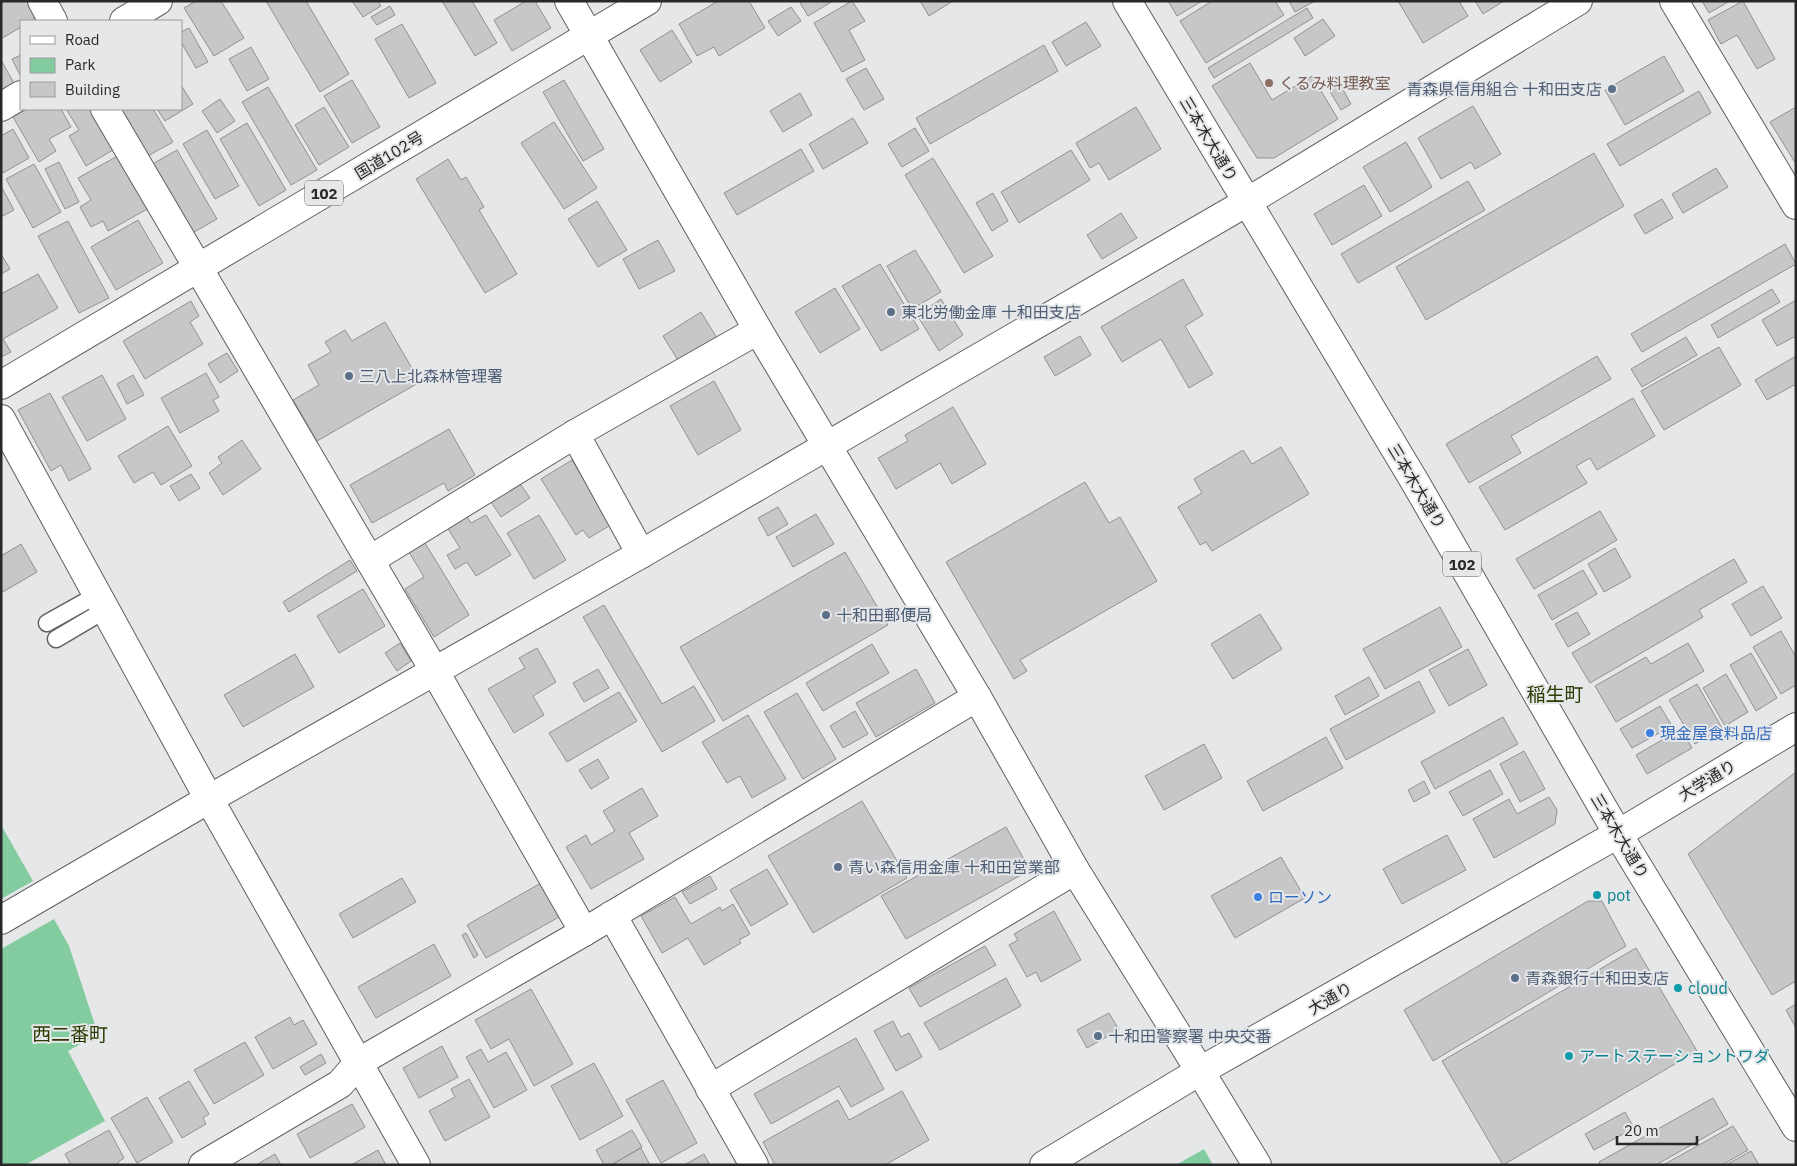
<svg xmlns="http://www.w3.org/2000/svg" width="1797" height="1166" font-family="'IBM Plex Sans','Noto Sans JP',sans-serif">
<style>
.green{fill:#82cc9f}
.building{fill:#c7c7c9;stroke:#919193}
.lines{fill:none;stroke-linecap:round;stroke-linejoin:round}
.service-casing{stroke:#5f6062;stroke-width:19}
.minor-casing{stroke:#5f6062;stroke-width:30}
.tertiary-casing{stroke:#5f6062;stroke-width:30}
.trunk-casing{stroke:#5f6062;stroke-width:30}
.service{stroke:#fff;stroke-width:16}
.minor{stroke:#fff;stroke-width:28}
.tertiary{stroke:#fff;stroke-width:28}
.trunk{stroke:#fff;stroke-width:28}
.education-dot{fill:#8d6e63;stroke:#e6e7e9;stroke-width:2}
.service-dot{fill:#5c6f8a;stroke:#e6e7e9;stroke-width:2}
.shop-dot{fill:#3f7fe0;stroke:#e6e7e9;stroke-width:2}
.culture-dot{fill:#0f9aa8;stroke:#e6e7e9;stroke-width:2}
.labels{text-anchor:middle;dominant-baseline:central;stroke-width:4;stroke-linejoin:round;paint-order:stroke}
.shield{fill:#e6e7e9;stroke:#616263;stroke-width:1}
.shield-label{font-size:15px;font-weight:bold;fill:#28292a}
.education-label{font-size:16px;fill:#785e54;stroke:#e6e7e9;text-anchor:start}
.service-label{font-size:16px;fill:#4e5e75;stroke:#e6e7e9;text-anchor:start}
.street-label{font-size:16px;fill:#28292a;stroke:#e6e7e9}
.shop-label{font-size:16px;fill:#366cbe;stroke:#e6e7e9;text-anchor:start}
.culture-label{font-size:16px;fill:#0d838f;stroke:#e6e7e9;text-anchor:start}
.quarter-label{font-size:19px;fill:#2b3a01;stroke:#e6e7e9}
</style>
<rect width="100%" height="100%" fill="#e6e7e9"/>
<g class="green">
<polygon points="1,825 33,881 1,899"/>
<polygon points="54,919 69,946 98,1034 68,1051 105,1121 25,1165 1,1165 1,949"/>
<polygon points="1204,1149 1213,1165 1176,1165"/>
</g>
<g class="building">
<polygon points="1,1 30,1 39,16 30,21 21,21 21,27 1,39"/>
<polygon points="196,1 221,1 244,38 214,56 184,8"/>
<polygon points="266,1 306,1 349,74 320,92"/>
<polygon points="352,1 378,1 381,6 363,17"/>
<polygon points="442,1 472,1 497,43 475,56"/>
<polygon points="526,1 535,1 551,28 512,51 494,20"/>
<polygon points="718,1 749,1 765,28 719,56 714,47 697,56 679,24"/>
<polygon points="799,1 833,1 808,16"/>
<polygon points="852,1 865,21 849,30 865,60 842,72 814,23"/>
<polygon points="920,1 953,1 929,16"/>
<polygon points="1168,1 1202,1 1177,16"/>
<polygon points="1212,1 1275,1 1284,15 1206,63 1180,21"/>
<polygon points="1289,1 1315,1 1295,12"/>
<polygon points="1398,1 1459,1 1468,16 1423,43"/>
<polygon points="1475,1 1504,1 1483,14"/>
<polygon points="1702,1 1730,1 1709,13"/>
<polygon points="1743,1 1775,59 1757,69 1737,35 1721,44 1708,20"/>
<polygon points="390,6 395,15 377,25 371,17"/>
<polygon points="791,7 801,21 778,36 768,21"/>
<polygon points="1307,8 1313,18 1214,78 1208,68"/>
<polygon points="1323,19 1335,36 1305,56 1294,38"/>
<polygon points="1086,22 1101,46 1066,66 1052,42"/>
<polygon points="402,24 436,83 409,98 375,39"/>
<polygon points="189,28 208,62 196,68 181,42 181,32"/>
<polygon points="672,30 692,62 660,82 640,50"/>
<polygon points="1044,45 1058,71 930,144 916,118"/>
<polygon points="251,47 269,79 247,91 229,59"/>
<polygon points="21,55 21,77 12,59"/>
<polygon points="1664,56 1684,91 1625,125 1605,90"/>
<polygon points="1,60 15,85 1,93"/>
<polygon points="1250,63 1272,100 1312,76 1338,119 1274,158 1257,158 1212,86"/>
<polygon points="866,68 884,99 864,110 846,79"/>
<polygon points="1337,79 1351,104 1341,110 1326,85"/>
<polygon points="352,80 380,127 352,143 324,96"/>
<polygon points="564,80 604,149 583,161 543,92"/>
<polygon points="181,85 193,104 165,121 157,109 181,109"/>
<polygon points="268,87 317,170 291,185 242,102"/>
<polygon points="1699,91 1711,113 1620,166 1607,144"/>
<polygon points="800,93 812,115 783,132 770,111"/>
<polygon points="220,99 235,121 217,133 202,111"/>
<polygon points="1473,106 1501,154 1475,169 1471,162 1441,179 1418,138"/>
<polygon points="324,107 349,147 319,165 295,125"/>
<polygon points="1136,107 1161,149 1109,180 1099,163 1090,168 1076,143"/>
<polygon points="1796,107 1796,164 1770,122"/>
<polygon points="27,109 61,109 71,127 49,139 56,151 39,162 13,117"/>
<polygon points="66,109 95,109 118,147 86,166 69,136 79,130"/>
<polygon points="118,109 153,109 173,142 146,157"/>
<polygon points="853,118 868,143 823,169 809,144"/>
<polygon points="554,122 597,188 564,209 521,143"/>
<polygon points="247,123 286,190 259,206 220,139"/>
<polygon points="915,128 929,151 902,167 888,144"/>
<polygon points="13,129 29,158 3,173 1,169 1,136"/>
<polygon points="207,130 239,186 215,199 183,144"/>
<polygon points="1406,142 1432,187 1390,212 1363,167"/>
<polygon points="801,149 814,171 737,215 724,193"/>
<polygon points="177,150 217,219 189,235 149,166"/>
<polygon points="1071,150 1090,180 1019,223 1001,192"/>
<polygon points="1594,153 1624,206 1426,320 1396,267"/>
<polygon points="121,154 151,207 108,231 103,221 91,227 80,207 91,200 78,178"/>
<polygon points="933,158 993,256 964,273 905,175"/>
<polygon points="448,159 461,180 466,177 484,207 479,210 517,274 485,293 416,179"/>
<polygon points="59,162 79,202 65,209 45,169"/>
<polygon points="34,164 61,212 33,228 6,179"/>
<polygon points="1716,168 1728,187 1683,213 1672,194"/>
<polygon points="1468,181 1485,210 1358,283 1341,254"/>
<polygon points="1364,185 1382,216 1332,245 1314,214"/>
<polygon points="1,186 14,210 1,217"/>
<polygon points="993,193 1008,221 992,231 976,203"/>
<polygon points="1662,199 1673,218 1645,234 1634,215"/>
<polygon points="597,201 627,250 598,267 568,219"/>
<polygon points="1121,213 1137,238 1102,259 1087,235"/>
<polygon points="138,220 163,263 116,290 91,247"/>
<polygon points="68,221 109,298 79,313 38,236"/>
<polygon points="658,240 675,271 639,289 623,259"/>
<polygon points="1785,244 1796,264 1642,352 1631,334"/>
<polygon points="915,250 941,292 912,309 887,266"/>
<polygon points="1,254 10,269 1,274"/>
<polygon points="880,264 919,329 881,351 842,286"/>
<polygon points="38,274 58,308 3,339 11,352 1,357 1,294"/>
<polygon points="1183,279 1203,315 1185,326 1213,374 1189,388 1161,339 1122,362 1101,327"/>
<polygon points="835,288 860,329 820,353 795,312"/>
<polygon points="1772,289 1780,302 1718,338 1711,325"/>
<polygon points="941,299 963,335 939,351 917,315"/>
<polygon points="1796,300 1796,336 1777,346 1762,320"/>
<polygon points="191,301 199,316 190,322 203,344 145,379 123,341"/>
<polygon points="701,312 717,338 679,362 663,336"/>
<polygon points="385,322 420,382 317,441 293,400 319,385 308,365 331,352 325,342 345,330 352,341"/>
<polygon points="1080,336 1091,355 1055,376 1044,357"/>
<polygon points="1686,337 1697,355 1642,387 1631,369"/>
<polygon points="1719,347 1741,385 1664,430 1641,391"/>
<polygon points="227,353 238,371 220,383 208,364"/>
<polygon points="1597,356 1611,379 1511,436 1521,453 1469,483 1446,444"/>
<polygon points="1796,356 1796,384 1767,400 1755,380"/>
<polygon points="206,373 219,397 213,400 219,411 180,433 161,398"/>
<polygon points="102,375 126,419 87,441 62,397"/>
<polygon points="133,375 144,395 127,404 117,384"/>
<polygon points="714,381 741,430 698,455 670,406"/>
<polygon points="50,393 91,469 69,481 61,465 51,471 18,410"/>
<polygon points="1633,398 1655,436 1597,470 1590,458 1576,466 1587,483 1505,530 1479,487"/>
<polygon points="953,407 986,464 952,484 940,463 896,489 878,458 908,441 905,435"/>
<polygon points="168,426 192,466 161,485 153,472 134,483 118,456"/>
<polygon points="449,429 475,475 448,491 444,483 372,523 350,485"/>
<polygon points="242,440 261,469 223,495 209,473 222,463 218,457"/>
<polygon points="1281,447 1309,494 1212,551 1206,542 1200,545 1178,507 1202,493 1194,479 1243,450 1252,464"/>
<polygon points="572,460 602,509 614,523 589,538 583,530 576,535 541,479"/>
<polygon points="191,474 200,488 179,501 170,486"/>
<polygon points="516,478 530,498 501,517 488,497"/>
<polygon points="1085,482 1109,523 1120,517 1157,581 1020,660 1027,671 1014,679 946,562"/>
<polygon points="778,507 788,524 768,536 758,518"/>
<polygon points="1600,511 1617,540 1534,589 1516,559"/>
<polygon points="464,512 471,523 486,515 511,555 476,576 467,562 455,569 447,555 460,548 445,524"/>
<polygon points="816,514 834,544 793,567 776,537"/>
<polygon points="539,515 566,560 534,579 507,533"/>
<polygon points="425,543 469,615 434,637 405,589 424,577 409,552"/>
<polygon points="21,544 37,572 1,593 1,556"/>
<polygon points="1615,548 1631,577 1604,592 1588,564"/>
<polygon points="845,552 888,625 723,721 680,647"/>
<polygon points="1734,559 1747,582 1699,610 1703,617 1590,683 1572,653"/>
<polygon points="350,560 357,571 289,612 283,602"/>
<polygon points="1583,570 1597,594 1552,620 1538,595"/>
<polygon points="1763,586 1782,618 1751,636 1732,604"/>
<polygon points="363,589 385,626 339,653 317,616"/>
<polygon points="604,605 662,704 694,686 715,721 662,752 583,617"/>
<polygon points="1440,607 1462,647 1385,689 1363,649"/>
<polygon points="1577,612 1590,634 1568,647 1555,624"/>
<polygon points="1260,614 1282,649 1233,679 1211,644"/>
<polygon points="1781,631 1796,657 1796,685 1781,694 1753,647"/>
<polygon points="400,643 411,661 397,671 385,653"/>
<polygon points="1688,643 1704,671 1616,722 1595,686 1646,657 1651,664"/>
<polygon points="872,644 889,673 823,711 806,683"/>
<polygon points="537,648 556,682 533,696 544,715 514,733 488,689 525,668 519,658"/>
<polygon points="1468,649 1487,685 1449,706 1429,670"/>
<polygon points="1751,653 1777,698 1756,711 1730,665"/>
<polygon points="295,654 314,687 243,727 224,695"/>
<polygon points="598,669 609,688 584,702 573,683"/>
<polygon points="916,669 935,703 876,737 856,703"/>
<polygon points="1726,674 1748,712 1725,726 1703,688"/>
<polygon points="1369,677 1379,696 1345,715 1335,696"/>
<polygon points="1419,681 1435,712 1346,760 1330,729"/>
<polygon points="1697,684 1722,728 1695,744 1669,700"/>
<polygon points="619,692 637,721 567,762 549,733"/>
<polygon points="797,693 836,759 803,779 764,712"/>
<polygon points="1660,706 1672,726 1632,748 1620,729"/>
<polygon points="855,711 868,734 843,748 830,726"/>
<polygon points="748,715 786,779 752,798 740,776 727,783 702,742"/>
<polygon points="1503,717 1518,744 1435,789 1421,762"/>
<polygon points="1681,729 1692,748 1647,774 1636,755"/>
<polygon points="1326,737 1343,768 1263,811 1247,781"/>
<polygon points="1204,744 1222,778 1164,810 1145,776"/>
<polygon points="1524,751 1545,789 1520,802 1500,764"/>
<polygon points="598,759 609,778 591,789 579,770"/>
<polygon points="1490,770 1503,794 1463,816 1449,792"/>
<polygon points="1796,772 1796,981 1772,995 1688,854"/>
<polygon points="1424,781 1430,793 1414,802 1408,790"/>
<polygon points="642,788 658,816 629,833 644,859 591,889 566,847 586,835 591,845 615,831 603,811"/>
<polygon points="1549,797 1557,810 1555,824 1494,858 1473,819 1509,799 1517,814"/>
<polygon points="862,801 907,878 813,933 768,856"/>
<polygon points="1006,827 1030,870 906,939 881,896"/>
<polygon points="1447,835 1466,870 1402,904 1383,869"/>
<polygon points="1281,857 1305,898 1235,938 1211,896"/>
<polygon points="767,869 788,904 751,926 730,890"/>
<polygon points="710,876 717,889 690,904 682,892"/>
<polygon points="402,878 416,902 353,938 339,914"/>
<polygon points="541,883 559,917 486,958 467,925"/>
<polygon points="675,897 691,924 720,907 722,911 733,904 750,934 739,940 741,943 704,965 688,938 662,953 641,916"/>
<polygon points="1588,901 1602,901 1626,946 1433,1061 1404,1010"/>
<polygon points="1054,911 1081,960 1041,982 1036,972 1027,977 1009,945 1018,940 1014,934"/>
<polygon points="466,933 478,955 474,958 462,935"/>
<polygon points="434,944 451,976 376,1018 358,987"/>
<polygon points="985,946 996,965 920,1007 909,988"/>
<polygon points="1636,948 1697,1051 1503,1165 1442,1061"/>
<polygon points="1006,978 1021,1006 940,1050 924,1023"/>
<polygon points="531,989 573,1064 534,1086 509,1039 491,1049 475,1020"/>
<polygon points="1796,1004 1796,1028 1786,1010"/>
<polygon points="1109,1013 1119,1030 1087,1048 1077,1030"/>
<polygon points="290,1017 294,1025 303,1020 317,1044 273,1069 255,1037"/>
<polygon points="893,1021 901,1037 909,1033 922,1057 896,1071 874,1031"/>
<polygon points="856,1038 884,1089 851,1107 839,1086 771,1124 754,1094"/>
<polygon points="245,1042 264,1075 214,1104 194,1070"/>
<polygon points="442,1046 458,1077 419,1098 403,1068"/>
<polygon points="481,1049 488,1062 506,1052 527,1090 494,1108 466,1057"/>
<polygon points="321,1054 326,1063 305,1075 300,1067"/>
<polygon points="594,1063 623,1116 580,1140 551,1086"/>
<polygon points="469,1079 490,1117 445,1141 429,1111 455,1097 451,1089"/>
<polygon points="663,1080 697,1143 661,1163 626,1100"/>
<polygon points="189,1081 209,1114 203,1118 206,1124 182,1138 159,1098"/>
<polygon points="902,1091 929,1140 885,1165 775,1165 763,1142 838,1100 849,1120"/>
<polygon points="147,1097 173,1142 137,1163 111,1118"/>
<polygon points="1713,1098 1728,1124 1656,1165 1600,1165 1599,1162"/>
<polygon points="352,1104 365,1127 310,1158 297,1134"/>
<polygon points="1625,1112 1634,1128 1594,1150 1585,1134"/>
<polygon points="1733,1126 1748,1150 1722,1165 1663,1165"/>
<polygon points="109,1130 124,1158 118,1162 119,1165 71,1165 65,1154"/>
<polygon points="632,1130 642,1147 611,1165 604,1165 596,1150"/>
<polygon points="641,1148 650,1165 611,1165"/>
<polygon points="378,1150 386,1165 351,1165"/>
<polygon points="1751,1151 1759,1165 1726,1165"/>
<polygon points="275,1154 281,1165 256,1165"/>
<polygon points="704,1154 710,1165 684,1165"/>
</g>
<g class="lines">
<g class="service-casing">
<g id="service">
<polyline points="47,623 97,595"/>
<polyline points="56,639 105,610"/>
</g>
</g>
<g class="minor-casing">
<g id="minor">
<polyline points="42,1 53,21"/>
<polyline points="124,21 158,1"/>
<polyline points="1,107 21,95"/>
<polyline points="105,109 434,670 584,932"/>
<polyline points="1247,202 1578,1"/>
<polyline points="1,419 209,799 416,1165"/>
<polyline points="575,434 641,554"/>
<polyline points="370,560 575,434 758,330"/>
<polyline points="612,915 754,1165"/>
<polyline points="1200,1071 1257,1165"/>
<polyline points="710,1089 1075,870"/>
<polyline points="203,1165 340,1084 359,1062 584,932 977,697"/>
</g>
</g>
<g class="tertiary-casing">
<g id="tertiary">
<polyline points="569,1 758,330 977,697 1075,870 1200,1071"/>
<polyline points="1674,1 1796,205"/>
<polyline points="1,920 209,799 641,554 1247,202"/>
<polyline points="1044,1165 1200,1071 1618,834 1796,727"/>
</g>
</g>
<g class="trunk-casing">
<g id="trunk">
<polyline points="1127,1 1415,482 1618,834 1796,1127"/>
<polyline points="1,385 647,1"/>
</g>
</g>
<use href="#service" class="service"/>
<use href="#minor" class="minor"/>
<use href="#tertiary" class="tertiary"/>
<use href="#trunk" class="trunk"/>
</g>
<circle class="education-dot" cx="1269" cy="83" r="5"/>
<g class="service-dot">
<circle cx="1612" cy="89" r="5"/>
<circle cx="891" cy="312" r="5"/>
<circle cx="349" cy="376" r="5"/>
<circle cx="826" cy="615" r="5"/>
<circle cx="838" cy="867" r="5"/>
<circle cx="1515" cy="978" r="5"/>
<circle cx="1098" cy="1036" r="5"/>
</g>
<g class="shop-dot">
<circle cx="1650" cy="733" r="5"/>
<circle cx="1258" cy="897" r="5"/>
</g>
<g class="culture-dot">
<circle cx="1597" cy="895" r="5"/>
<circle cx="1678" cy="988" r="5"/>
<circle cx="1569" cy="1056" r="5"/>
</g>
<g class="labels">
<g class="shield">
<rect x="305" y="180.5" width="38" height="25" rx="4"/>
<rect x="1443" y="551.5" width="38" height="25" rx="4"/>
</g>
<g class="shield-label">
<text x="324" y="193">102</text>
<text x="1462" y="564">102</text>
</g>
<g class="education-label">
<text x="1279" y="83">くるみ料理教室</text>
</g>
<g class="service-label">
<text x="1602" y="89" text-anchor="end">青森県信用組合 十和田支店</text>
<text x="901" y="312">東北労働金庫 十和田支店</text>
<text x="359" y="376">三八上北森林管理署</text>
<text x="836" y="615">十和田郵便局</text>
<text x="848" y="867">青い森信用金庫 十和田営業部</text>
<text x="1525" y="978">青森銀行十和田支店</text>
<text x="1108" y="1036">十和田警察署 中央交番</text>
</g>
<g class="street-label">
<text transform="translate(1209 139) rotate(59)">三本木大通り</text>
<text transform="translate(389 155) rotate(-31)">国道102号</text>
<text transform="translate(1417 486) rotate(59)">三本木大通り</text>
<text transform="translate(1707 780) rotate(-31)">大学通り</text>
<text transform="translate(1620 836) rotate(59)">三本木大通り</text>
<text transform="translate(1330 998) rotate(-30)">大通り</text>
</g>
<g class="shop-label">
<text x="1660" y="733">現金屋食料品店</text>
<text x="1268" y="897">ローソン</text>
</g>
<g class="culture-label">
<text x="1607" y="895">pot</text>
<text x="1688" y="988">cloud</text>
<text x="1579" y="1056">アートステーショントワダ</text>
</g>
<g class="quarter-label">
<text x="1555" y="694">稲生町</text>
<text x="70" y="1034">西二番町</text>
</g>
</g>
<rect width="1797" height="1166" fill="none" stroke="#28292a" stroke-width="5"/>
<rect x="20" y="20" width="162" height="90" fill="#e6e7e9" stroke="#9a9b9d"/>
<rect x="30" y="36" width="25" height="8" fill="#ffffff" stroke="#9a9b9d"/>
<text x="65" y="45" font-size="15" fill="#28292a">Road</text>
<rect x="30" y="58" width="25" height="15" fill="#82cc9f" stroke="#9a9b9d"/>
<text x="65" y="70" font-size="15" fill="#28292a">Park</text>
<rect x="30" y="82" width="25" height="15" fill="#c7c7c9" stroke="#9a9b9d"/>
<text x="65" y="95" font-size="15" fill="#28292a">Building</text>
<path d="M1617 1136v8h80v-8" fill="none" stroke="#28292a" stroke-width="2.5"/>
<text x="1624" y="1136" font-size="15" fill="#28292a" stroke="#e6e7e9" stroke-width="4" paint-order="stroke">20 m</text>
</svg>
